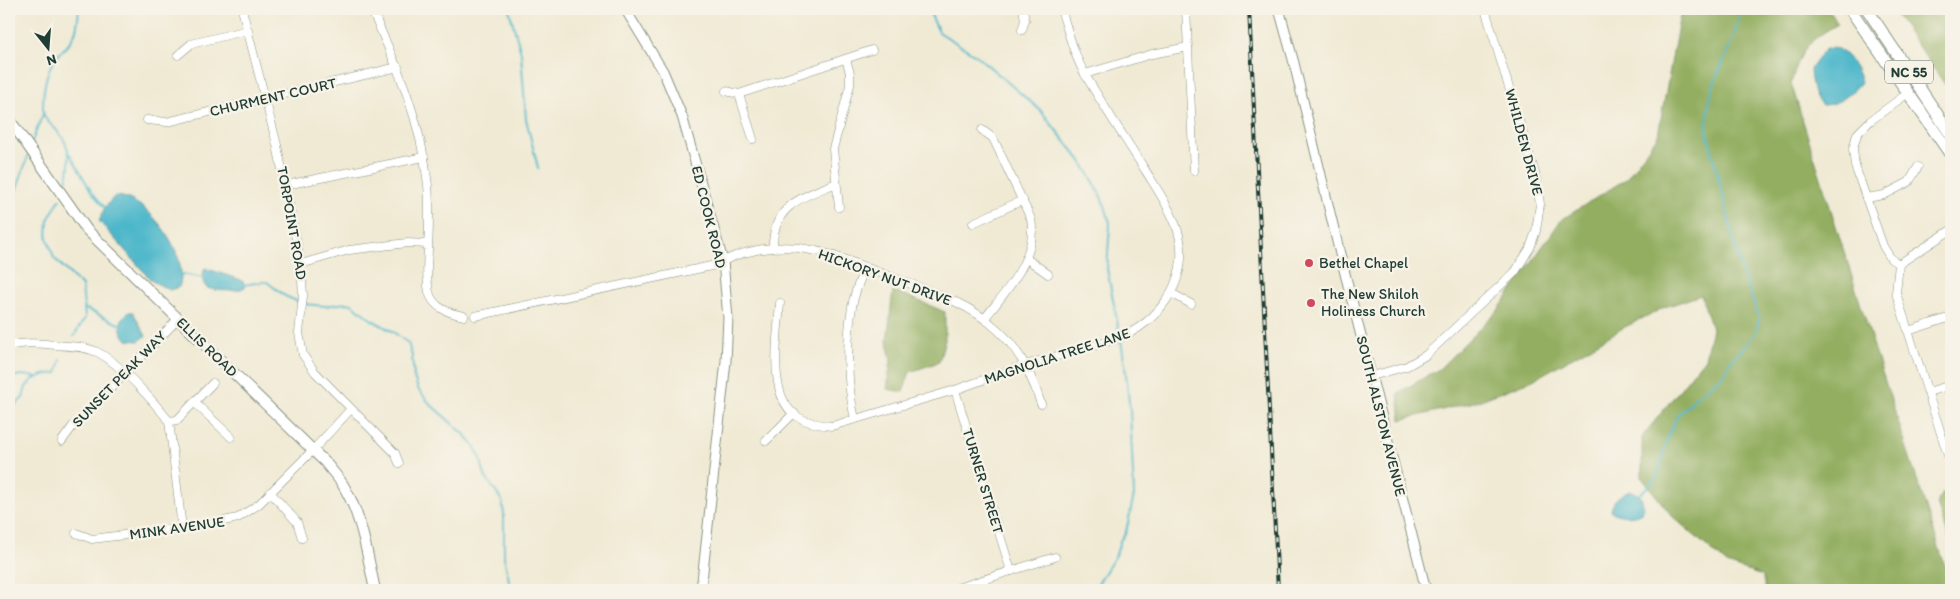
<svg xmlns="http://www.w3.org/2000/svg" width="1960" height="599" font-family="Itim,sans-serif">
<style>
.forest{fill:#93ae60;stroke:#59764a}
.water{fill:#4db7ca;stroke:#367a7f}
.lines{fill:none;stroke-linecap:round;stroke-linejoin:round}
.stream{stroke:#4db7ca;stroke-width:2}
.minor-casing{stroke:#889484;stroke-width:9}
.tertiary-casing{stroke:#889484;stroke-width:11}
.secondary-casing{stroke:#889484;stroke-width:12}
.primary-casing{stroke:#889484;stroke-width:13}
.minor{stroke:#fff;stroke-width:8}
.tertiary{stroke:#fff;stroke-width:9}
.secondary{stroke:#fff;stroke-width:10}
.primary{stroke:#fff;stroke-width:11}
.rail-casing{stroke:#1f3d34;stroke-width:4}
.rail{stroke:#f7f3e8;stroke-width:2;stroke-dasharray:5.5;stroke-linecap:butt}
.poi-dot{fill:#d1495b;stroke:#f7f3e8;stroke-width:2}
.labels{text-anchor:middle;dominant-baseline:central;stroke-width:5;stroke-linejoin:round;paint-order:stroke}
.shield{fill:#f7f3e8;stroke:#60746a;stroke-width:1}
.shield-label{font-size:14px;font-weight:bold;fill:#1f3d34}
.street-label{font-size:15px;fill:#1f3d34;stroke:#f7f3e8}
.poi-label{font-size:15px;fill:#1f3d34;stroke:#f7f3e8;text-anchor:start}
</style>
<rect width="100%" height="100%" fill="#f7f3e8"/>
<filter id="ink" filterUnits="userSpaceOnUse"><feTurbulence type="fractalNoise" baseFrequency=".02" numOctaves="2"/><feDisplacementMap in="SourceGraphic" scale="10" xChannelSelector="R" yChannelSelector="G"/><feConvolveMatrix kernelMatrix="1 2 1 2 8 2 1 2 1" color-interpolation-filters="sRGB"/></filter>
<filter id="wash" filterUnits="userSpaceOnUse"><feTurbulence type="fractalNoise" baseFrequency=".0096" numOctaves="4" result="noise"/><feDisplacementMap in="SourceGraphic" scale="20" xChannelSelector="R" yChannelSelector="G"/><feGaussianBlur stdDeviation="1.12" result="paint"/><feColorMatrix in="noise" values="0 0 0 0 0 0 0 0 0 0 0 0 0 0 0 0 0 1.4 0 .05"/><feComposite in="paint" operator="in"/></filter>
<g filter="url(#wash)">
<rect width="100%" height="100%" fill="#f0ead4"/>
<g class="forest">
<path d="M1681,9H1828L1838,24C1806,42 1802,48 1791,83L1881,369L1951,584V590H1766L1762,576L1727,564L1672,516L1642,478V437L1705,358L1712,329L1701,295L1665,307L1623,328L1533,380L1478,401L1401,420L1398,393L1439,369L1499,309L1561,220L1626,179L1658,135Z"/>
<polygon points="1892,9 1951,9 1951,93"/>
<polygon points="893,290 945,312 945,340 939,362 910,372 903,392 887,389 891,360 887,342"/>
<polygon points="1951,490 1951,545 1937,504 1941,494"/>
</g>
<g class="water">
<path d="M1833,47C1848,52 1857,68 1861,82C1851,95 1838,105 1822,105C1812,96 1811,82 1810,69L1824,50Z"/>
<path d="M115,196C148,196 191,256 179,287L170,290L152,281L99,221L105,207Z"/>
<path d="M205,268L241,280L245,284V287C240,292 212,292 206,287C201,282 203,273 205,268Z"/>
<path d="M129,312H133L146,336L139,341L127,340C118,330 118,320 129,312Z"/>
<path d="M1630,491C1641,492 1645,502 1642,512C1634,517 1619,517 1611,511C1612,499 1620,495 1630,491Z"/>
</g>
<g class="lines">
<g class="stream">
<polyline points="509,9 521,53 526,119 538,168"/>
<polyline points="928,9 939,32 977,56 1040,110 1081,161 1095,184 1105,206 1110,223 1107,269 1120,336"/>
<polyline points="31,144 43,114"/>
<polyline points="70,154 91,191 105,208"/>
<path d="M63,190C71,170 73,148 58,132C51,123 42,120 43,107C43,91 45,73 55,59C61,51 70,44 74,35C78,27 78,17 79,9"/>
<polyline points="60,199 48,220 47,237 54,258 82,286 85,318 74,336"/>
<polyline points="9,203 16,191 29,153"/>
<polyline points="182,274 204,278"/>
<polyline points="243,285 262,282 267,282 285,296 299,302"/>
<polyline points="304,304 325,306 346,303 352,304 372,320 392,331 408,343 412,356 414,377 418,389 430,404 464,434 474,446 480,457 485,476 502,501 504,514 504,557 511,590"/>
<polyline points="84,308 121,325"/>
<polyline points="9,377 22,375 37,377"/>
<polyline points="9,410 23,398 26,387 32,380 43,375 57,373 61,360"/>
<path d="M1638,496L1657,477L1668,437L1677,416L1697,396L1723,375L1729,363L1748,343L1757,330L1759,317L1741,268L1707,132C1707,114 1710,94 1716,78C1726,53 1737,37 1740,9"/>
<polyline points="1094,590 1116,555 1120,541 1126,532 1134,495 1130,411 1125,365 1121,341"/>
</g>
</g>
</g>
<g filter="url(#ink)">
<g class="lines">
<g class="minor-casing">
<g id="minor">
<polyline points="242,9 277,145 301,264 303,296 299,333 303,355 315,372 395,453 399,463"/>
<path d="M371,9C398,67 421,121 428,185C430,206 429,229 428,250C427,264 426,278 429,292C433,308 449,313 464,316"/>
<polyline points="1186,9 1194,171"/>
<polyline points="1022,30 1025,20 1023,9"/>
<polyline points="178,55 191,44 248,30"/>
<polyline points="1085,74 1152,54 1188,47"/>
<polyline points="726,91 739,94 872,50"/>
<polyline points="739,94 753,139"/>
<polyline points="147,120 167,122 398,67"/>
<path d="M982,130L993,138L1031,219C1038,257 1007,290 985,318"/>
<polyline points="286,185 424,157"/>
<polyline points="1866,198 1884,195 1909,182 1918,167"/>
<polyline points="839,207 833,149 850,85 850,73 846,59"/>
<polyline points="973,223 1023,200"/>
<polyline points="1951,230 1899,264 1896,293 1951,465"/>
<path d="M773,248C772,205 803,197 836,183"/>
<polyline points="1027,259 1048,274"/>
<polyline points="301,264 349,250 407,243 428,244"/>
<polyline points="1899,264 1891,259 1883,246 1855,166 1853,149 1857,134 1870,121 1908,93"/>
<polyline points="1171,293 1191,304"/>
<path d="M780,303C778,335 766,398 798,417C808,423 821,425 832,426L955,390L1025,365L1114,340C1161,324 1196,273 1175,223C1168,205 1157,189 1147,173C1127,141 1105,109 1086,76C1074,56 1068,31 1061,9"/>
<path d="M475,316L716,265C739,251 773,245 800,248C829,252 857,264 883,274C923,289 966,300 998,330C1020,350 1032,376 1041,404"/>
<polyline points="1908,331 1951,317"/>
<path d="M9,346C24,342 40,343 55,345C69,346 84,346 97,352C120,363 153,401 169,421L182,528"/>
<polyline points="1372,376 1407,366 1426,355 1515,272 1530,248 1536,231 1540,204 1535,173 1485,9"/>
<polyline points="955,390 1011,571"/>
<polyline points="1928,392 1951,385"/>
<polyline points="195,403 231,437"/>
<path d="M855,419C847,386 846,341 852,307C854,293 860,280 865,267"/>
<polyline points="169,421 177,420 213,383"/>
<polyline points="62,441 73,426 83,417 178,319"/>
<polyline points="766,441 794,413"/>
<polyline points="270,492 297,522 302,538"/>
<polyline points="76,533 92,539 204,525 238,518 259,504 313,450 351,409"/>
<polyline points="951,590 1055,557"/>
</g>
</g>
<g class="tertiary-casing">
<g id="tertiary">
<polyline points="625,9 663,71 682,116 723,261 728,318 726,361 701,590"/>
<polyline points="1279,9 1294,63 1340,254 1426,590"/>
</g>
</g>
<g class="secondary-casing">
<path id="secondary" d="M9,119L87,230L326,463C331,470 338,477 343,485C362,516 367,554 375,590"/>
</g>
<g class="primary-casing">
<g id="primary">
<polyline points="1850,9 1951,155"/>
<polyline points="1867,9 1951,135"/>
</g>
</g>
<use href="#minor" class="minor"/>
<use href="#tertiary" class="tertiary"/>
<use href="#secondary" class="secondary"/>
<use href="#primary" class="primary"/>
<g class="rail-casing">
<polyline id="rail" points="1249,9 1278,590"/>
</g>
<use href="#rail" class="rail"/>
</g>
</g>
<g class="poi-dot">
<circle cx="1309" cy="263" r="5"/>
<circle cx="1311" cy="303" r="5"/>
</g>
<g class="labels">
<rect class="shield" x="1885" y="60.5" width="48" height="23" rx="4"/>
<g class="shield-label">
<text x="1909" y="72">NC 55</text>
</g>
<g class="street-label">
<text transform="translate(273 97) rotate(-13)">CHURMENT COURT</text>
<text transform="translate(1524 142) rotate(75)">WHILDEN DRIVE</text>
<text transform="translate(709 217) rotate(76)">ED COOK ROAD</text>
<text transform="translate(292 223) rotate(80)">TORPOINT ROAD</text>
<text transform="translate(885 277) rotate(20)">HICKORY NUT DRIVE</text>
<text transform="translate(207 347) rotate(44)">ELLIS ROAD</text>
<text transform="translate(1057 356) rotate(-18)">MAGNOLIA TREE LANE</text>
<text transform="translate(119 379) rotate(-46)">SUNSET PEAK WAY</text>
<text transform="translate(1381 416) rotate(76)">SOUTH ALSTON AVENUE</text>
<text transform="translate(983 481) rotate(73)">TURNER STREET</text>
<text transform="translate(177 528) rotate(-8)">MINK AVENUE</text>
</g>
<g class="poi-label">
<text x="1319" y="263">Bethel Chapel</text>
<text x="1321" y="294">The New Shiloh<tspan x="1321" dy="17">Holiness Church</tspan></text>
</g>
</g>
<rect width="1960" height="599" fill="none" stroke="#f7f3e8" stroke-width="30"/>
<g transform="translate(48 48) rotate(163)" stroke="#f7f3e8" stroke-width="4" paint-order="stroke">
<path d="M0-4L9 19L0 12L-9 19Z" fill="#1f3d34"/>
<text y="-8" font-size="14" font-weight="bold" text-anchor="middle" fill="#1f3d34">N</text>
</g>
</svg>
